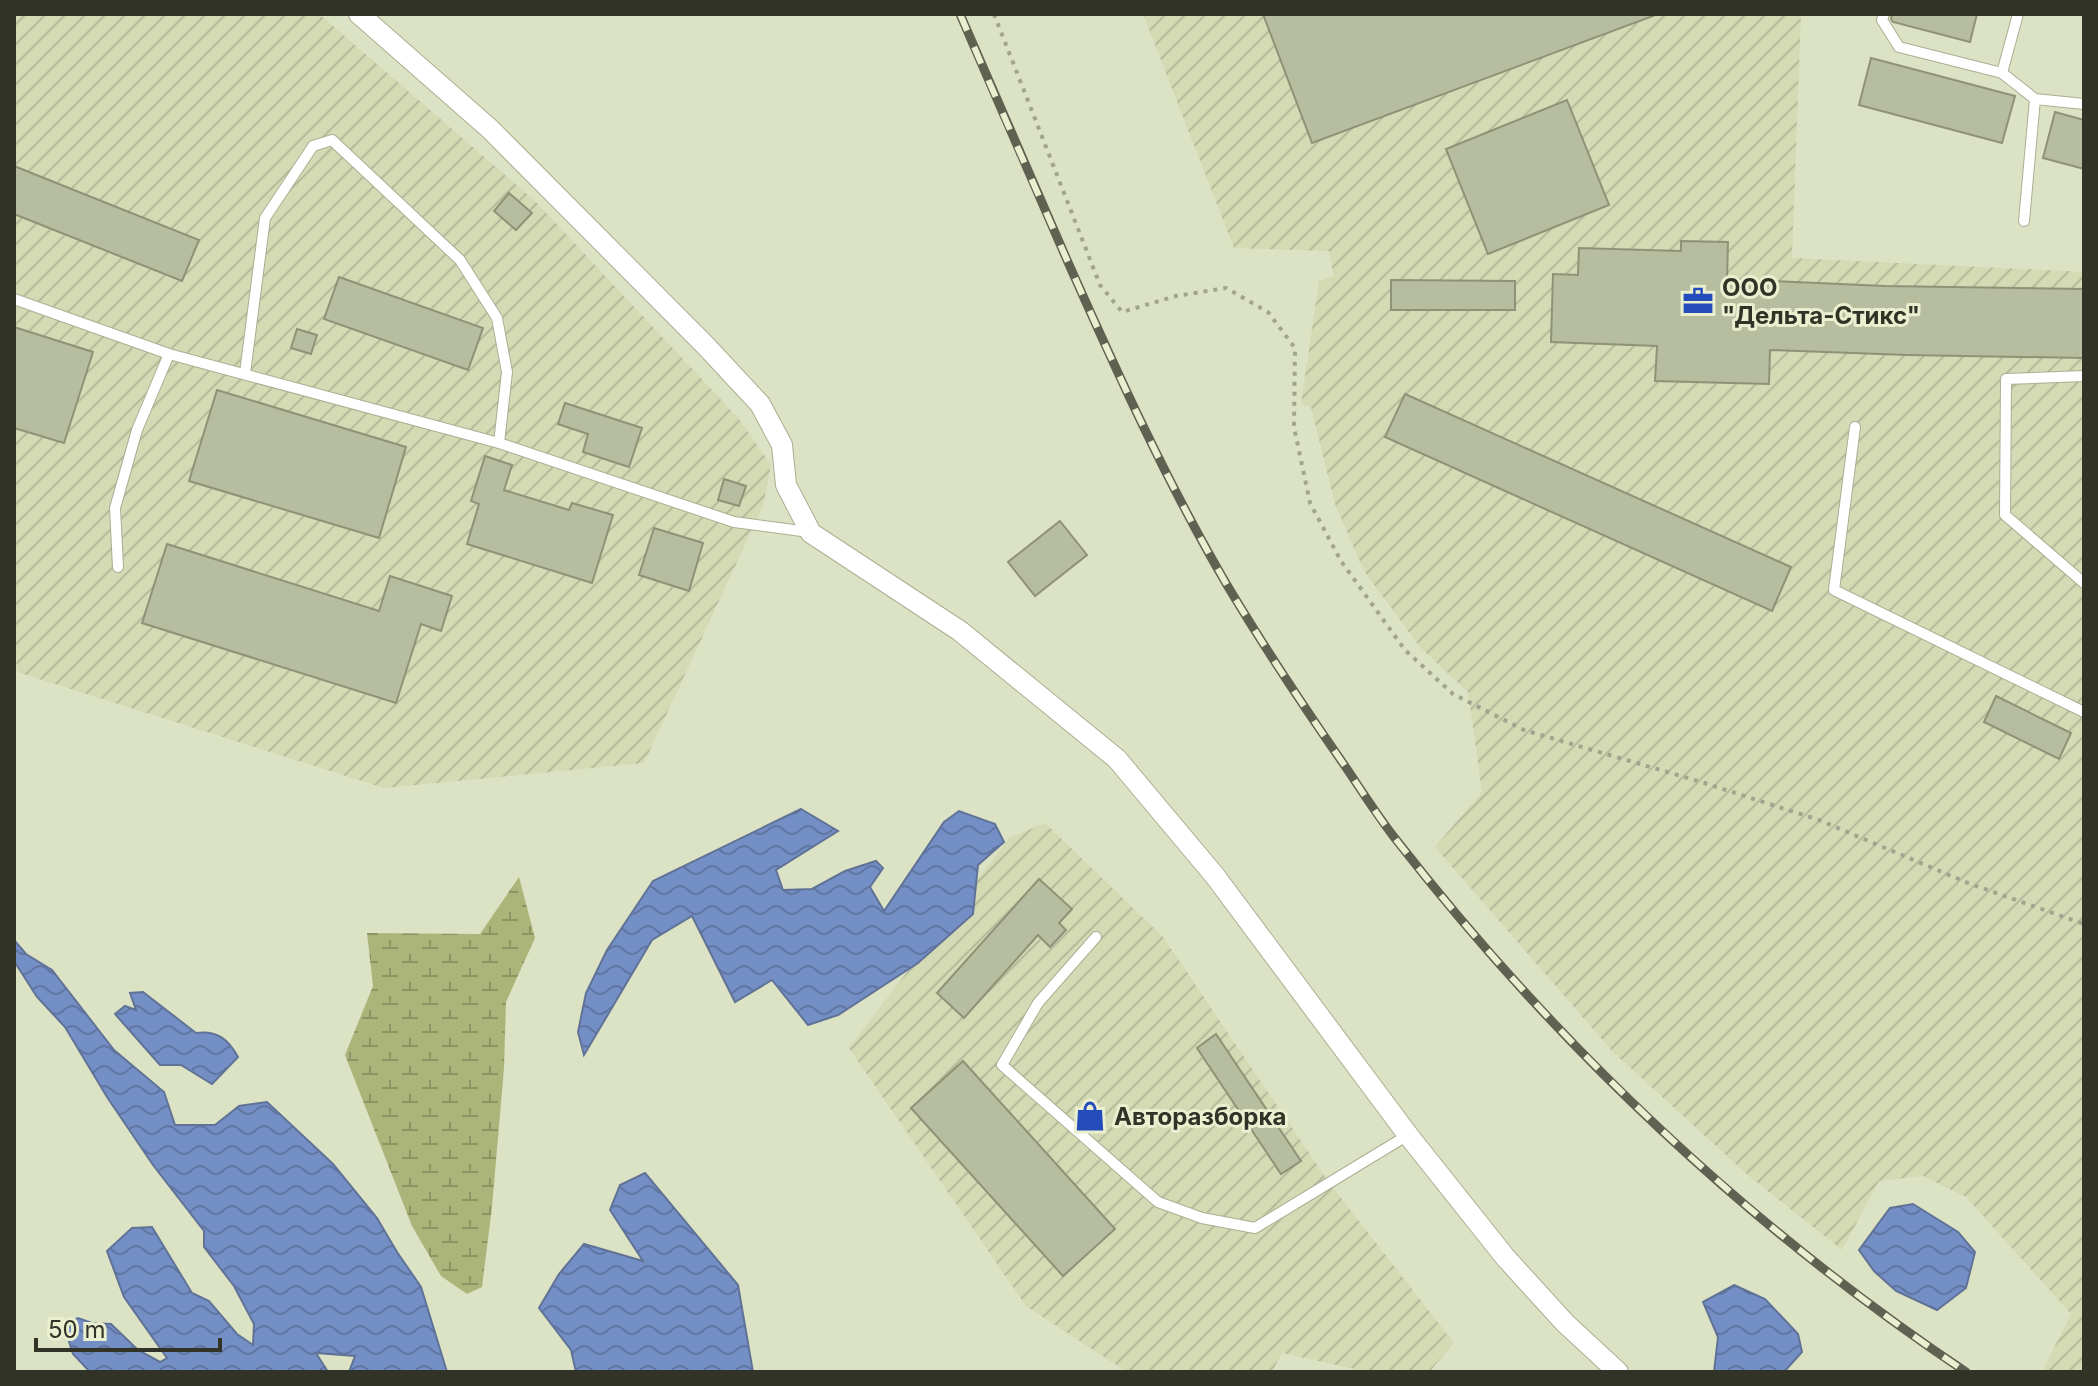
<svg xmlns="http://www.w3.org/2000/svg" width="2098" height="1386" font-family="Inter,sans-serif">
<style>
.industrial{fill:url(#industrial-furrows)}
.wetland{fill:url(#wetland-marsh)}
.water{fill:url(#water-waves);stroke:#607396;stroke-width:2}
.building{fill:#b7bd9f;stroke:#8e9377;stroke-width:2}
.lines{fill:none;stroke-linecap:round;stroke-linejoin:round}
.service-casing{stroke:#aaaf92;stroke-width:12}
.minor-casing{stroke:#aaaf92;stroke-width:22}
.path{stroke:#a0a58d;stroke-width:4;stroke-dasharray:4 6;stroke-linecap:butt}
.service{stroke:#fff;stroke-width:10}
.minor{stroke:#fff;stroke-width:20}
.rail-casing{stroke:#5f6251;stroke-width:9}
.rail{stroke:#eaefd0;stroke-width:6;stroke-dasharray:18;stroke-linecap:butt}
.labels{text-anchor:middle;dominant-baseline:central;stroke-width:6;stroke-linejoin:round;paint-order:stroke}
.poi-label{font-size:24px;font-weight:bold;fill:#313327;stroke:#eaefd0;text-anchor:start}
</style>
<defs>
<pattern id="industrial-furrows" width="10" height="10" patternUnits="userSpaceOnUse" patternTransform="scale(2)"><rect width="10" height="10" fill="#d3dab4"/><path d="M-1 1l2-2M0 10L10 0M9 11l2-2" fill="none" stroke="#b6bc9b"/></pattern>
<pattern id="wetland-marsh" width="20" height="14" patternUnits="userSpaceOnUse" patternTransform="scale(2)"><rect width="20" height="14" fill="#abb57a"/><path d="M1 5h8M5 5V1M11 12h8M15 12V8" fill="none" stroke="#8c9464"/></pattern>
<pattern id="water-waves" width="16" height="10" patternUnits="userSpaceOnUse" patternTransform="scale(2)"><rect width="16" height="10" fill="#748ec6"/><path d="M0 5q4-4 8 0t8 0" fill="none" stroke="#6075a1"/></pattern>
</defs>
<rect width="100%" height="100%" fill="#dce2c4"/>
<g class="industrial">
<polygon points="14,14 319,14 535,201 739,419 771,465 763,506 644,763 384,788 17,672 14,627"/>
<polygon points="1143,14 1801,14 1792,258 2084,272 2084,1372 2042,1372 2071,1314 1966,1197 1923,1176 1879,1181 1842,1250 1749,1176 1613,1052 1435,847 1482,792 1468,692 1420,647 1364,571 1335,504 1311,407 1301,404 1319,281 1334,276 1329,251 1234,248"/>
<polygon points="1045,823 1163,937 1330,1184 1454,1343 1429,1372 1368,1372 1282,1353 1272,1372 1127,1372 1026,1306 849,1048 1009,838"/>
</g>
<polygon class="wetland" points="519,877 535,938 506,1002 504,1068 492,1207 482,1287 467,1294 441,1276 412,1226 345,1055 373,986 367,933 480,934"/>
<g class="water">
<polygon points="801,809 838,831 776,870 783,890 812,889 845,871 876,861 883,868 870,887 884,911 944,822 959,811 995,824 1004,842 978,865 973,914 918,963 838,1015 808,1025 772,980 735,1002 692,916 652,940 584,1055 578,1032 586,993 607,950 653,881"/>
<polygon points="14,940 26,954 52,970 114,1050 164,1092 175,1125 215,1125 239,1106 267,1102 333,1164 377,1218 397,1252 421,1287 447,1372 349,1372 355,1356 316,1353 328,1372 90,1372 73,1354 64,1326 78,1318 92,1323 111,1324 138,1350 160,1362 167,1358 124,1297 107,1251 132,1228 152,1227 192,1293 209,1301 237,1334 253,1345 254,1324 234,1286 204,1247 204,1231 153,1165 107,1097 65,1027 37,997 14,961"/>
<path d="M143,992L196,1033C217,1030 228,1039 238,1057L212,1084L181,1065H160L115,1014L125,1006L136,1010L130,993Z"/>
<polygon points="645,1173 738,1285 753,1372 576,1372 571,1350 539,1308 559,1274 584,1244 643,1261 610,1210 620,1185"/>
<polygon points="1913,1204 1958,1232 1975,1252 1966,1288 1937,1310 1896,1291 1874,1271 1859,1250 1890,1208"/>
<polygon points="1734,1285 1765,1299 1798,1334 1802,1352 1784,1372 1714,1372 1718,1337 1703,1302"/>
</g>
<g class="building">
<polygon points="1263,14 1652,14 1653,16 1312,143"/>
<polygon points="1892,14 1977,14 1970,42 1893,22 1891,19"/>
<polygon points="1871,58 2015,96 2002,143 1859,105"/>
<polygon points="1567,100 1609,205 1488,254 1446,149"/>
<polygon points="2055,112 2084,120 2084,169 2043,158"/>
<polygon points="14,166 199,240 182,281 14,214"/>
<polygon points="509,193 532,213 516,230 494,211"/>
<polygon points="1681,241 1728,242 1727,279 1885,286 2084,289 2084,358 1907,355 1770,350 1769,384 1655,381 1657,346 1551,342 1553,274 1578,275 1579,248 1681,251"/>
<polygon points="339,277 483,328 468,370 324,319"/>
<polygon points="1391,280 1515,281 1515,310 1391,310"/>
<polygon points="14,327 93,352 64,443 14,428"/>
<polygon points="297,329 317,335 311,354 291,348"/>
<polygon points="217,390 406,447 379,538 189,481"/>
<polygon points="1405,394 1791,567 1772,611 1385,437"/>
<polygon points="565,403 642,428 629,467 583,452 588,434 558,424"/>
<polygon points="485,456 512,465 504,490 569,510 572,503 613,515 592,583 467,544 479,504 471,501"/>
<polygon points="724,479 746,486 739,506 718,500"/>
<polygon points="1060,521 1087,555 1035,596 1008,562"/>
<polygon points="654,528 703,543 689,591 639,575"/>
<polygon points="167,544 379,611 390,576 452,596 441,631 421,624 396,703 142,623"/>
<polygon points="1996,696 2071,733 2059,759 1984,722"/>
<polygon points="1039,879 1072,909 1059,923 1066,930 1050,947 1038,935 964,1018 937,993"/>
<polygon points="1216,1034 1301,1161 1281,1174 1197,1048"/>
<polygon points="963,1061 1115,1229 1063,1276 911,1108"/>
</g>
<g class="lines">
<g class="service-casing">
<g id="service">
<polyline points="1884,14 1882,20 1899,47 2002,73"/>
<polyline points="2018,14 2002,73 2035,99"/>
<polyline points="2024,221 2035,99 2084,104"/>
<polyline points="14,299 169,354 499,443 734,522 809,532"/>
<polyline points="245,373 265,218 313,146 332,140 460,260 497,318 507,372 499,443"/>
<polyline points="2084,376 2006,379 2005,515 2084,583"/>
<polyline points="1855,427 1834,590 2084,712"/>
<polyline points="118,567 115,508 137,430 169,354"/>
<polyline points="1096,937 1038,1003 1002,1065 1158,1202 1202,1218 1255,1228 1408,1135"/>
</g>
</g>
<g class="minor-casing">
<polyline id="minor" points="359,14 490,129 705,345 760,404 782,445 786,485 811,533 960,631 1117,759 1215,876 1408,1135 1505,1257 1565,1323 1618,1372"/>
</g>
<polyline class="path" points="994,14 1100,285 1122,312 1176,296 1226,288 1268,312 1295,348 1294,427 1310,503 1341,561 1405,650 1453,694 1524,730 1698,781 1819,820 1968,883 2084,924"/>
<use href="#service" class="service"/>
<use href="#minor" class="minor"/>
<g class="rail-casing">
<path id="rail" d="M960,14C995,96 1031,178 1067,260C1116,370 1166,481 1227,585C1264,647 1304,707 1345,766C1361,790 1377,815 1394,837C1555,1044 1748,1226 1966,1372"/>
</g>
<use href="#rail" class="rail"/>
</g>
<defs>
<g id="office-bare" transform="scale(2.4)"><path d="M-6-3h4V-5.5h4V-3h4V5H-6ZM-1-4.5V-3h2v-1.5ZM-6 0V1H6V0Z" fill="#244dbb" stroke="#eaefd0" stroke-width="2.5" paint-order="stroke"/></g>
<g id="shop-bare" transform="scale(2.4)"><path d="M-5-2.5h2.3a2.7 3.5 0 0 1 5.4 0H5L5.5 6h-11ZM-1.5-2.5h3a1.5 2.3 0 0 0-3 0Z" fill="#244dbb" stroke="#eaefd0" stroke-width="2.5" paint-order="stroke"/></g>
</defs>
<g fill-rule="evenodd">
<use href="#office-bare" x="1698" y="301"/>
<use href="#shop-bare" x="1090" y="1116"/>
</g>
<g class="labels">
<g class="poi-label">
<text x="1722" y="287">ООО<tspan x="1722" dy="28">"Дельта-Стикс"</tspan></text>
<text x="1114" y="1116">Авторазборка</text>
</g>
</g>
<rect width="2098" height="1386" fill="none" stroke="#313327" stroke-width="32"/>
<path d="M36 1338v12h184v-12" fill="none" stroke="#313327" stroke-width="4"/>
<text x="48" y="1338" font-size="24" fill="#313327" stroke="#eaefd0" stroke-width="6" paint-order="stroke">50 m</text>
</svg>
